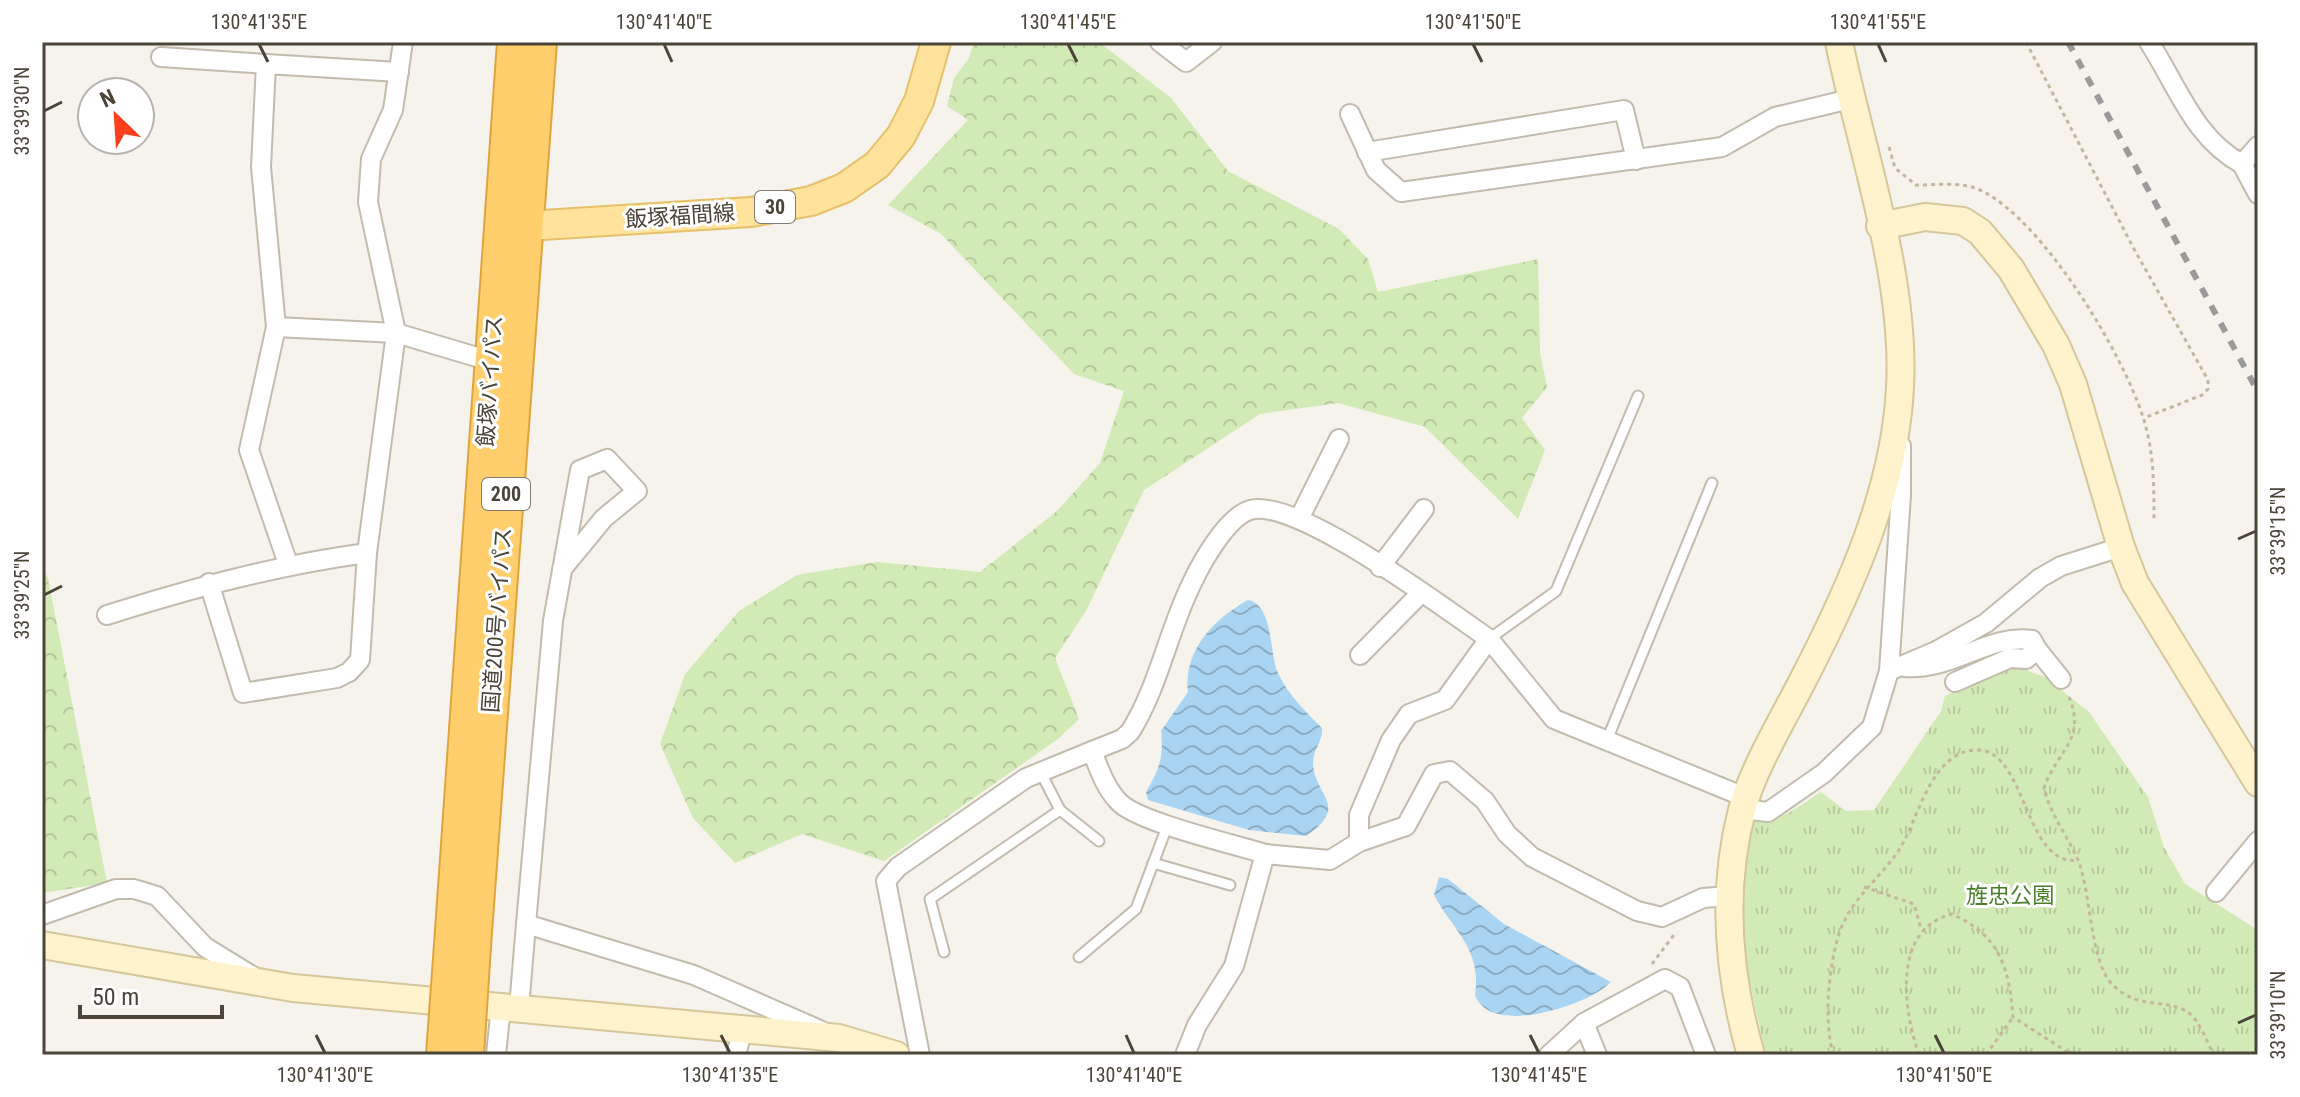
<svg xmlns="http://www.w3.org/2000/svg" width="2300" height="1097" font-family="'Roboto Condensed','Noto Sans JP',sans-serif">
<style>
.grass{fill:url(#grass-tufts)}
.forest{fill:url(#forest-crowns)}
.water{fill:url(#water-waves)}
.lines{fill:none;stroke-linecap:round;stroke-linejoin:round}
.lane-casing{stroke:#c2bbae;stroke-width:13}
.street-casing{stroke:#c2bbae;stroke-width:22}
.secondary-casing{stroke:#d6c79b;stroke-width:30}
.primary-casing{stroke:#e6c16a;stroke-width:32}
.highway-casing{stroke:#e0a43c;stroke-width:36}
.path{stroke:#c4b79f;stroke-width:3;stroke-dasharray:4 4;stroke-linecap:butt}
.lane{stroke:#fff;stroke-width:9}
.street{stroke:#fff;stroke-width:18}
.secondary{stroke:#fff3cd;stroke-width:26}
.primary{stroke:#ffe39c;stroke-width:28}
.highway{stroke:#ffcf6e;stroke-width:32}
.rail{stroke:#9a9a9a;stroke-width:6;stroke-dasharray:10 10;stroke-linecap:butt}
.highway-bridge-casing{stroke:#e0a43c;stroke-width:36;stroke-linecap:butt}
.highway-bridge{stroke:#ffcf6e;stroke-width:32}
.ticks{fill:none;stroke:#4b4439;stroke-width:3}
.labels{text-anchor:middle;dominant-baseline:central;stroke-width:6;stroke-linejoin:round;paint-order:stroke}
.shield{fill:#fff;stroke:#817c74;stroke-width:2}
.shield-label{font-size:20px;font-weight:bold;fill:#4b4439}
.street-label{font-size:22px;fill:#4b4439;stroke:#fff}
.park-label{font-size:22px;fill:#4a7f2a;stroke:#fff}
.neatline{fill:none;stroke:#4b4439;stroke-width:3}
.ticks-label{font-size:20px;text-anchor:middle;fill:#4b4439}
</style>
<defs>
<pattern id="grass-tufts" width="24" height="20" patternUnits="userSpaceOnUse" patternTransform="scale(2)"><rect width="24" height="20" fill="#d2eab5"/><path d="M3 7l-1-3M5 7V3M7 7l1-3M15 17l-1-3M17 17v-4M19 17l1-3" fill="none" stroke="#b6ca9c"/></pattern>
<pattern id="forest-crowns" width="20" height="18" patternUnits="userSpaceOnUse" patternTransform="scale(2)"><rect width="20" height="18" fill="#d2eab5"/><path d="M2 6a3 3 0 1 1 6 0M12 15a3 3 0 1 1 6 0" fill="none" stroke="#b6ca9c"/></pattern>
<pattern id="water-waves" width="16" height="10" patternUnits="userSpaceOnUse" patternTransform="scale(2)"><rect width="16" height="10" fill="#a9d4f2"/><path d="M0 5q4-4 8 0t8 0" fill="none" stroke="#8caec5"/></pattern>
</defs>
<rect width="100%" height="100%" fill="#f6f3ec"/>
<path class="grass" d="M2021,668L2045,677L2089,712L2148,797L2164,847L2185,884L2258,930V1055H1766L1740,939L1748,819C1775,828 1798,806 1821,792L1846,811L1874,810L1941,711L1945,696L1993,672Z"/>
<g class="forest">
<polygon points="974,42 1099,42 1171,98 1228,171 1339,229 1368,259 1378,292 1538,259 1540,353 1547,387 1522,418 1545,450 1518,519 1425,427 1338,403 1260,414 1144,490 1086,611 1055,658 1079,719 1058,739 884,861 802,834 735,863 693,818 660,744 685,674 739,611 797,575 877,562 980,572 1057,511 1100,463 1124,391 1074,374 941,234 888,205 968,120 947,106 954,78 969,58"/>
<polygon points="42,568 48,578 107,883 42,893"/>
</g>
<g class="water">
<path d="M1248,600C1274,605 1269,654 1278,673C1288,695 1306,712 1322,728C1323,743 1312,750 1313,765C1316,797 1350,806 1306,836L1249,830L1148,800L1146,792C1159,770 1164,757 1161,731L1188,692C1183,652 1213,619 1248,600Z"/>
<path d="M1439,877L1448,879L1504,924L1611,982C1589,1005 1490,1038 1475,995C1482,949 1454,932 1434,895Z"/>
</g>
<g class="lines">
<g class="lane-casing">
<g id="lane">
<polyline points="1489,639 1556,591 1638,396"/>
<polyline points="1607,740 1712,483"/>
<polyline points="1060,810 1099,841"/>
<polyline points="1153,863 1230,885"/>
<polyline points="944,952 930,899 1060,810 1040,771"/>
<polyline points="1079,957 1136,909 1168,824"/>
</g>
</g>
<g class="street-casing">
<g id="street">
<polyline points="1160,42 1186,62 1212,42"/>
<path d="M2149,42C2178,87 2194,138 2242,164L2258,146"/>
<polyline points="161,57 266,64"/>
<polyline points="1350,114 1376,170 1401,192 1722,147 1775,117 1850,99"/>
<polyline points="1367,152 1624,110 1636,160"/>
<polyline points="2242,164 2258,194"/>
<polyline points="276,327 396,333 497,363"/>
<polyline points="1299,519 1339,439"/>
<polyline points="288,564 249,450 276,327 261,167 266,64 399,72"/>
<polyline points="1380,567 1424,509"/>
<polyline points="562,569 604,518 637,491 607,459 580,470 553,621 526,924 694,975 822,1031"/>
<polyline points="209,583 243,693 337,678 349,672 360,660 367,553"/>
<path d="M107,615C193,588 277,565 367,553L396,333L368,202L371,159L393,110L403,42"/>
<polyline points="2037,649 2061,679"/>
<polyline points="1360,655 1421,593"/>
<path d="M1905,667C1955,670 1987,634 2032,640L2037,649L2026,659L2010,658L1955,682"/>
<polyline points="1889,671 1901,495 1901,446"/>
<path d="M1092,751L1122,739L1130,732C1158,688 1168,632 1191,585C1201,563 1227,517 1250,510C1295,496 1447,610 1489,639"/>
<polyline points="1742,809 1768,812 1824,773 1872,727 1889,671 1936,651 1986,623 2040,578 2061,566 2121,547"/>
<polyline points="1359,842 1406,826 1434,774 1450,771 1485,801 1507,834 1532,857 1637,911 1662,917 1703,898 1729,896"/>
<polyline points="2216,892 2258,841"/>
<polyline points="42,915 116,889 134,889 157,896 205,947 254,977"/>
<polyline points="519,1008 526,924"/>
<polyline points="1584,1023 1597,1055"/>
<polyline points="496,1055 501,1006"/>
<polyline points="736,1055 743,1028"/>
<path d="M920,1055L886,881L898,867L1026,778L1092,751C1099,769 1105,787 1118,801C1136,822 1234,844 1265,854"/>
<polyline points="1185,1055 1197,1025 1234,966 1265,854 1330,860 1359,842 1359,815 1391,740 1409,714 1445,700 1489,639 1554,719 1747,798"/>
<polyline points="1549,1055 1584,1023 1665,979 1680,987 1706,1055"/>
</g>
</g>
<g class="secondary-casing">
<g id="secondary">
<polyline points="1880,226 1925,217 1963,221 1980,232 2011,269 2056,345 2073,384 2121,547 2135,583 2258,783"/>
<polyline points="42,945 293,988 839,1038 896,1055"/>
<path d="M1751,1055C1728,975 1721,891 1742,810C1752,770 1785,716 1804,678C1850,589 1895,490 1900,387C1906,276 1861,151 1839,42"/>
</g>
</g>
<g class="primary-casing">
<polyline id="primary" points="526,226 751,212 811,201 844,188 877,165 901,136 919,101 936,42"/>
</g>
<g class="highway-casing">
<g id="highway">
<polyline points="451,945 514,42"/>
<polyline points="474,946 540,42"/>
</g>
</g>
<g class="path">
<polyline points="2026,42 2134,249 2208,380 2208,389 2202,395 2144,418"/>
<path d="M1889,147L1895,168L1916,185C1937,185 1963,181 1982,191C2044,222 2122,352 2143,417C2154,451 2154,485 2154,520"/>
<path d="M2069,697C2087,740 2057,750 2044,788C2050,814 2067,835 2078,860C2091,892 2090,960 2111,983C2138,1012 2168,997 2189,1013C2200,1021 2207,1043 2214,1055"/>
<polyline points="1864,887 1914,904 1921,929"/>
<polyline points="1652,964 1676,932"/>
<path d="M1833,1055C1824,1018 1828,970 1839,934C1851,898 1879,880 1899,850C1918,821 1931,749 1978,750C2027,751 2024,867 2078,860"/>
<path d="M1919,1055C1903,1009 1892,929 1952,914C2000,936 2009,967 2013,1017L2072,1055"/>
<polyline points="1986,1055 2013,1017"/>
</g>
<use href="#lane" class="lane"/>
<use href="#street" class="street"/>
<use href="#secondary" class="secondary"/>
<use href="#primary" class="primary"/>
<use href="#highway" class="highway"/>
<polyline class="rail" points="2068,42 2258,392"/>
<g class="highway-bridge-casing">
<g id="highway-bridge">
<polyline points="443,1055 451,945"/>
<polyline points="467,1055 474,946"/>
</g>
</g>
<use href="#highway-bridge" class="highway-bridge"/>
</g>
<path class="ticks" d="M259,44L268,62M664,44L672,62M1068,44L1077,62M1473,44L1482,62M1878,44L1886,62M44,111L62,102M2238,539L2256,531M44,595L62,586M2238,1023L2256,1015M316,1035L325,1053M721,1035L730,1053M1126,1035L1134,1053M1530,1035L1539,1053M1935,1035L1944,1053"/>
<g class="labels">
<g class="shield">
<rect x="755" y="191" width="40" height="32" rx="6"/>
<rect x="482" y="478" width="48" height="32" rx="6"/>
</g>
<g class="shield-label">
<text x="775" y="207">30</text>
<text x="506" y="494">200</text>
</g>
<g class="street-label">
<text transform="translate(680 216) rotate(-4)">飯塚福間線</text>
<text transform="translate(490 381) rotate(-86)">飯塚バイパス</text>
<text transform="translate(497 620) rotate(-86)">国道200号バイパス</text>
</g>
<g class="park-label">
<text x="2010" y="895">旌忠公園</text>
</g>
</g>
<rect width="2300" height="1097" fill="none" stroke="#ffffff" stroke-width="88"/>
<g transform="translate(116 116) rotate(335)"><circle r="38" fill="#ffffff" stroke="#b7b4b0" stroke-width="2"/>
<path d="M0-6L14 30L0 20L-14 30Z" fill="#fc3f1d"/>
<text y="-12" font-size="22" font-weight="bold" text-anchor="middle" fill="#4b4439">N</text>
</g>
<path d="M80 1005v12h142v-12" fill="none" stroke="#4b4439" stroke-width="4"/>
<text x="92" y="1005" font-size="24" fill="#4b4439" stroke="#ffffff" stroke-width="6" paint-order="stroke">50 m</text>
<rect x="44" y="44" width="2212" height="1009" class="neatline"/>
<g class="ticks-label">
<text x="259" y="29">130°41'35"E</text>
<text x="664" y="29">130°41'40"E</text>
<text x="1068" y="29">130°41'45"E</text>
<text x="1473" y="29">130°41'50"E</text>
<text x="1878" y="29">130°41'55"E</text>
<text transform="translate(22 111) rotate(-90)" y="7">33°39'30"N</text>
<text transform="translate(2278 531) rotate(-90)" y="7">33°39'15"N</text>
<text transform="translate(22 595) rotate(-90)" y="7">33°39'25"N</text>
<text transform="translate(2278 1015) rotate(-90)" y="7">33°39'10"N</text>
<text x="325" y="1082">130°41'30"E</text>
<text x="730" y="1082">130°41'35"E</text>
<text x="1134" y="1082">130°41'40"E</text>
<text x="1539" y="1082">130°41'45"E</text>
<text x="1944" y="1082">130°41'50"E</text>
</g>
</svg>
